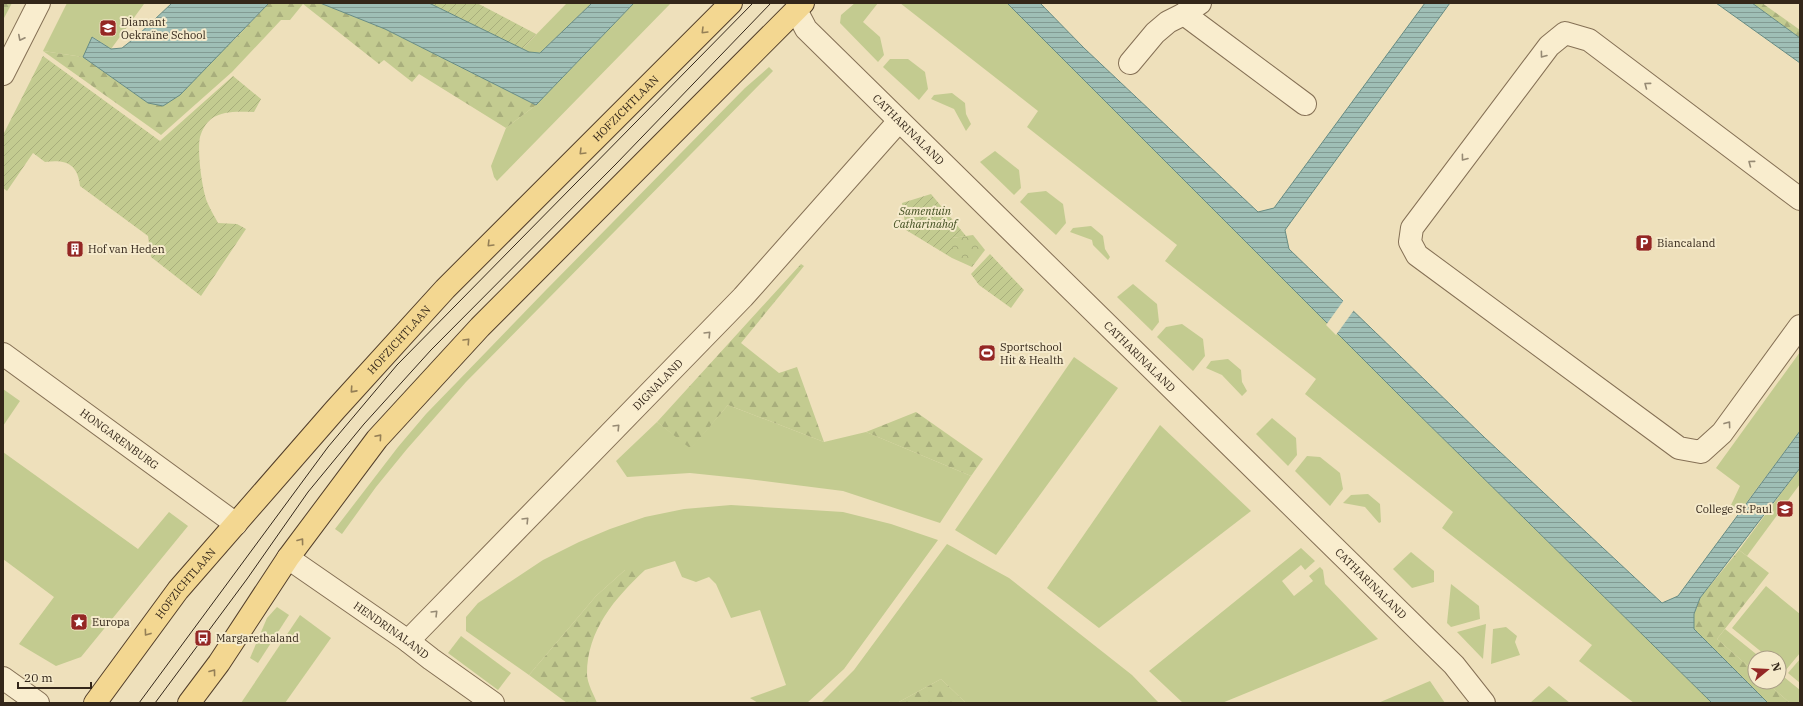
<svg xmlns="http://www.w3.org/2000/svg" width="1803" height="706" font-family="'IBM Plex Serif',serif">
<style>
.grass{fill:#c3cb90}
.forest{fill:url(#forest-firs)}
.park{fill:url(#park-crowns)}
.garden{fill:url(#garden-furrows)}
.water{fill:url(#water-rules);stroke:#678c84}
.pier{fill:#eee0bb}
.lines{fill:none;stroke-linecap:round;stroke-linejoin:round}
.minor-casing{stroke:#857055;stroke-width:24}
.major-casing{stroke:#523e2a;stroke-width:24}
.minor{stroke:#f9edce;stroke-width:22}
.major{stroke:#f3d791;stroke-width:22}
.tram{stroke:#34271a;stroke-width:1}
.oneway{stroke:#947f56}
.oneway2{stroke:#968a74}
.labels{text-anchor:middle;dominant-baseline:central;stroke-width:4;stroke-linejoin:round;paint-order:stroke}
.poi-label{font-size:11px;fill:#34271a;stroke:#f5eacb;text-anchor:start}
.street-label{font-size:11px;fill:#34271a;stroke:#f5eacb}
.park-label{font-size:11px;font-style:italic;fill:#435021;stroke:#f5eacb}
</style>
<defs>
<pattern id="forest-firs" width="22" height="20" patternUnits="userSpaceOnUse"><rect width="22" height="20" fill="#c3cb90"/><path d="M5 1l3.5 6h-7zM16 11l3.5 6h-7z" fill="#a8ae7c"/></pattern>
<pattern id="park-crowns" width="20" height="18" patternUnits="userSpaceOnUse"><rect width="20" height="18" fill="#c3cb90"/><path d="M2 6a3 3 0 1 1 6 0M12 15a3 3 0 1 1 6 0" fill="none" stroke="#a8ae7c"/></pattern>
<pattern id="garden-furrows" width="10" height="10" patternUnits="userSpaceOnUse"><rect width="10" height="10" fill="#c3cb90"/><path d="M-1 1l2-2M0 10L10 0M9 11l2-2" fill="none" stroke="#a8ae7c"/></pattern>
<pattern id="water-rules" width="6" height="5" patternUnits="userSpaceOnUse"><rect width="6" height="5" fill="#9fbfb6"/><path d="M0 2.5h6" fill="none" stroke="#829b93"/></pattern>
</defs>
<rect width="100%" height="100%" fill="#eee0bb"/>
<g class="grass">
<polygon points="67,3 142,3 144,4 111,49 93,37 83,57 43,51"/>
<polygon points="567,3 592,3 540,53 529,52 522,49"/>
<polygon points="634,3 671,3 497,181 494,177 491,166 506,128 536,105"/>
<polygon points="855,3 878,3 863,22 880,37 884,55 878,62 840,23 841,15"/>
<polygon points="900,3 1007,3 1406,402 1712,703 1634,703 1579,661 1592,645 1442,528 1453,512 1305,394 1316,379 1165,261 1177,245 1027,127 1038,111"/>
<polygon points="890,59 908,59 925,72 928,89 919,100 883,67"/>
<polygon points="769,67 773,71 466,382 407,449 376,487 342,534 335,529 398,447 426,414 545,291 745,88"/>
<polygon points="952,93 965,103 966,114 971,124 966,131 954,109 931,99 934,95"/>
<polygon points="995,151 1019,170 1021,188 1014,195 980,162"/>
<polygon points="1046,191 1063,204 1066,223 1056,235 1020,202 1028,193"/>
<polygon points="1091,226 1103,236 1105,249 1110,257 1108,260 1093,245 1092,240 1070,232 1073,228"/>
<polygon points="1133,284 1157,304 1159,322 1152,331 1117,297"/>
<polygon points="1182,324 1203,339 1205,356 1193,371 1157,337 1166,327"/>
<polygon points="1800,352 1800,431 1740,511 1731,505 1740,486 1716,468"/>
<polygon points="1074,357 1118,388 996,555 955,530"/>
<polygon points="1228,359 1241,370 1242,382 1247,391 1242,396 1222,375 1206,368 1211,361"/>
<polygon points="3,389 20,401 3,426"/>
<polygon points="728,405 824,442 866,432 971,476 940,523 843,491 748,479 690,473 627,477 616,461 657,422 691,448"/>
<polygon points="1272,418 1296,438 1297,455 1288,466 1256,434"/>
<polygon points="1160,425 1251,511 1099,628 1047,588"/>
<polygon points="3,452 138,549 169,512 188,526 81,657 56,666 19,644 54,597 3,559"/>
<polygon points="1307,456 1320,457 1340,473 1343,489 1330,506 1295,471"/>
<polygon points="1800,468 1800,484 1747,556 1739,550"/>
<polygon points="1368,494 1380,504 1381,522 1379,523 1365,507 1343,503 1351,495"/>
<polygon points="731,505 843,512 891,524 938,540 844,669 807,703 758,703 750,698 786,685 760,610 731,618 716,584 709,577 696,582 682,577 675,561 645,570 625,570 596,596 529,675 466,631 466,617 478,603 543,560 579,542 610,529 645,517 684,509"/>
<polygon points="947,544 1009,578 1132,675 1159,703 966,703 941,679 897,703 821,703 854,670"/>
<polygon points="1301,548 1315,561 1305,570 1301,565 1282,581 1294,596 1313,581 1309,576 1320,567 1323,570 1325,584 1378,639 1222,703 1183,703 1149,671"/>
<polygon points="1411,552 1434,571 1434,582 1412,588 1393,569"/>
<polygon points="1451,584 1479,606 1480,619 1451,627 1447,623"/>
<polygon points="1766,586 1800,614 1800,653 1785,671 1779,666 1779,658 1769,658 1732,628"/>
<polygon points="277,607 289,615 258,663 250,658 267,618"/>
<polygon points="300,615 331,638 285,703 241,703"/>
<polygon points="1486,624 1483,659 1457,632"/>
<polygon points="1506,627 1517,636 1515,642 1520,655 1491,664 1493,629"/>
<polygon points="1725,629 1761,658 1755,658 1755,672 1717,639"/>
<polygon points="461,636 511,673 498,690 448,653"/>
<polygon points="1800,659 1800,683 1788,673"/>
<polygon points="1779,673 1800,690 1800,703 1790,703 1766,682 1779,682"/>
<polygon points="1430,681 1445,703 1378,703"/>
<polygon points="1549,686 1570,703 1530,703"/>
</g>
<g class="forest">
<polygon points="3,3 12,3 3,20"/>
<polygon points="269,3 320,3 385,29 536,105 506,128 419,74 412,82 384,60 379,64 303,4 290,20 281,20 232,72 161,135 43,51 83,57 148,103 234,40"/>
<polygon points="1752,3 1762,3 1800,30 1800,38"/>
<polygon points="801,264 804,266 800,271 741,343 779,373 797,367 824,442 728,405 691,449 657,422"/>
<polygon points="916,412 983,459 971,476 866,432"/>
<polygon points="1739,550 1769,573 1717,639 1755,672 1755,682 1766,682 1790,703 1768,703 1694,629 1694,614 1700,598"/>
<path d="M625,570H645C615,598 587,630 587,674C587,683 594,695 597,703H567L529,675L596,596Z"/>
<polygon points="941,679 966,703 897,703"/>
</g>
<polygon class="park" points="973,235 985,250 972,267 952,258 952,238"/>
<g class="garden">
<polygon points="429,3 477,3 536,34 522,49"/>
<path d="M43,56L160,141L233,76L261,99L254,112C239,112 224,110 211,119C206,123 202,130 200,137C197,151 202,191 208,204C211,211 215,217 218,223L237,224L246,229L201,296L151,257L148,236L80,186C78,164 66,159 45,162L33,153L7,191L3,188V135Z"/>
<polygon points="931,194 966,236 952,238 952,258 906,230 902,203"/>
<polygon points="990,254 1024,290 1011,308 979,285 971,274"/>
</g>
<g class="water">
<polygon points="172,3 269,3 180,95 163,106 148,103 83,57 92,37 111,49 122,48 136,37"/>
<polygon points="320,3 429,3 529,52 540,53 592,3 634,3 536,105 385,29"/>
<polygon points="1007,3 1040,3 1084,48 1258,212 1274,208 1425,3 1450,3 1285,230 1289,249 1484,437 1662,603 1678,596 1800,431 1800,468 1700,598 1694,614 1694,629 1768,703 1712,703 1406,402"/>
<polygon points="1716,3 1752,3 1800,38 1800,63"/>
</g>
<polygon class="pier" points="1344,300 1354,310 1336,335 1326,325"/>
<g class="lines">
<g class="minor-casing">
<g id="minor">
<path id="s1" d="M796,10L806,29L1454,665L1484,703"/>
<polyline points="1184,14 1305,104"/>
<polyline points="1130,63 1155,33 1168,22 1184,14 1200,3"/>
<polyline points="3,74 39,3"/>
<polyline points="1800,199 1589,40 1565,33 1549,46 1412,228 1410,242 1417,255 1679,448 1701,452 1722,433 1800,326"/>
<path id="s2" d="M3,354L236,524"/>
<path id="s3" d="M288,558L408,641L431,659L493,703"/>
<path id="s4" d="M408,641L743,297L899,121"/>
<polyline points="3,678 38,703"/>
</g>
</g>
<g class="major-casing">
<g id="major">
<path id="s5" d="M95,703L178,590L335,410L445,289L731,3"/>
<polyline points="189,703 219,663 288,558 377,439 480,327 803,3"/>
</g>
</g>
<use href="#minor" class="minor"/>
<use href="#major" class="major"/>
<g class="tram">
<polyline points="139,703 328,447 397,365 753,3"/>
<polyline points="155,703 247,579 308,492 364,424 431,350 616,164 771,3"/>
</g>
</g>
<defs><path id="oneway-chevron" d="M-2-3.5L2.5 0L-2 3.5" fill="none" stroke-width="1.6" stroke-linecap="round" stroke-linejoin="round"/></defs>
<g class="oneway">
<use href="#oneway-chevron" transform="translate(704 31) rotate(135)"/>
<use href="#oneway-chevron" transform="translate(582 152) rotate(135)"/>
<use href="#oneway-chevron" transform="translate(490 244) rotate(135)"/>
<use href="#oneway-chevron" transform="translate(467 341) rotate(-47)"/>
<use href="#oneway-chevron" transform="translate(353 390) rotate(132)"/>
<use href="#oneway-chevron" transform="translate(379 437) rotate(-49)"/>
<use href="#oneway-chevron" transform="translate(301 541) rotate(-53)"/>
<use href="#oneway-chevron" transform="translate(147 633) rotate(126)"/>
<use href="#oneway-chevron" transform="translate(213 672) rotate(-53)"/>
</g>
<g class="oneway2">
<use href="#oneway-chevron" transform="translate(21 38) rotate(117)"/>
<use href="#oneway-chevron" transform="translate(1543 55) rotate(127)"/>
<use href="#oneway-chevron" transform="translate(1647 85) rotate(-143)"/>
<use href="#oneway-chevron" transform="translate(1464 158) rotate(127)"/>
<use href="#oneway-chevron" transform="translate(1751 163) rotate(-143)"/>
<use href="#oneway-chevron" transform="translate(708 334) rotate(-46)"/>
<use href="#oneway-chevron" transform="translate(1728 424) rotate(-54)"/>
<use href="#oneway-chevron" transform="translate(617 427) rotate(-46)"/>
<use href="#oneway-chevron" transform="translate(526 520) rotate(-46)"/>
<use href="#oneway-chevron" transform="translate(435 613) rotate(-45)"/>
</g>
<defs>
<g id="school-square" transform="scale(0.9)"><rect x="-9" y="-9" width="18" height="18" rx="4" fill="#942724" stroke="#f5eacb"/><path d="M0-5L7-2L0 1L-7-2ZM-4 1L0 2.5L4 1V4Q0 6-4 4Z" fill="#fff"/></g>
<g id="parking-square" transform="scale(0.9)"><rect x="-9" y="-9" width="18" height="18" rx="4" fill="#942724" stroke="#f5eacb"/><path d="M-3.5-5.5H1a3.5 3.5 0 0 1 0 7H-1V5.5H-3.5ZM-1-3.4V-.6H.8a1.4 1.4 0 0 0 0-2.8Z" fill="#fff"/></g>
<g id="building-square" transform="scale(0.9)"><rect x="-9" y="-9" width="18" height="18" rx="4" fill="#942724" stroke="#f5eacb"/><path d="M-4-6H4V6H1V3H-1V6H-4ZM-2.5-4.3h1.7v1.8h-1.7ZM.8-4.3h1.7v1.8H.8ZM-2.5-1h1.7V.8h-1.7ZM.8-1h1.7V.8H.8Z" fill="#fff"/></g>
<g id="stadium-square" transform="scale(0.9)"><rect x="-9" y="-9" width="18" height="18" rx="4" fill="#942724" stroke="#f5eacb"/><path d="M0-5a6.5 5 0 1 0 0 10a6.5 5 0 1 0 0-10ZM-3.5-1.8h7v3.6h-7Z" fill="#fff"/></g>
<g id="sight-square" transform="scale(0.9)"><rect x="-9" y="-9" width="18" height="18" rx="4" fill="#942724" stroke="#f5eacb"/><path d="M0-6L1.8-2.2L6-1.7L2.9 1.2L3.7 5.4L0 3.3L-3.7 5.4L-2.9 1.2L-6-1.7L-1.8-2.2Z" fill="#fff"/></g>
<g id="bus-square" transform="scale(0.9)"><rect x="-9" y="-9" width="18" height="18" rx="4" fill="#942724" stroke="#f5eacb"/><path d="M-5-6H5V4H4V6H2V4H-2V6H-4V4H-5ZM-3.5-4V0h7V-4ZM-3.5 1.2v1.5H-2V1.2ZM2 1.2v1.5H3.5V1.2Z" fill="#fff"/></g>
</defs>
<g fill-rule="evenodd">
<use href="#school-square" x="108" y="28"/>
<use href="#parking-square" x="1644" y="243"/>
<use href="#building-square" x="75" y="249"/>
<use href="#stadium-square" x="987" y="353"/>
<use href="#school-square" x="1785" y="509"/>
<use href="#sight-square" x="79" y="622"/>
<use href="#bus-square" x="203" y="638"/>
</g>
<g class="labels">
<g class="poi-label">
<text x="121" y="22">Diamant<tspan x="121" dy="13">Oekraïne School</tspan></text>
<text x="1657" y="243">Biancaland</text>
<text x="88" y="249">Hof van Heden</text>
<text x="1000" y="347">Sportschool<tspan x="1000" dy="13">Hit &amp; Health</tspan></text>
<text x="1772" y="509" text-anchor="end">College St.Paul</text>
<text x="92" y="622">Europa</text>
<text x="216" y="638">Margarethaland</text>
</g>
<g class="street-label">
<text stroke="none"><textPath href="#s5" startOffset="798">HOFZICHTLAAN</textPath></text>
<text stroke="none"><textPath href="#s1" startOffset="165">CATHARINALAND</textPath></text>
<text stroke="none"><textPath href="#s5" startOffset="474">HOFZICHTLAAN</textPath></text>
<text stroke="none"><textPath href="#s1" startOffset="489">CATHARINALAND</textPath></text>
<text stroke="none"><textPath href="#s4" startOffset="358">DIGNALAND</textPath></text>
<text stroke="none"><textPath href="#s2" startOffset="144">HONGARENBURG</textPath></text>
<text stroke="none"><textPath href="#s5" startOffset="150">HOFZICHTLAAN</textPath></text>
<text stroke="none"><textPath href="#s1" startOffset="813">CATHARINALAND</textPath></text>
<text stroke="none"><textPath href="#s3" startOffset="126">HENDRINALAND</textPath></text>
</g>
<g class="park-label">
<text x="925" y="211">Samentuin<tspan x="925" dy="13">Catharinahof</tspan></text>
</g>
</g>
<rect width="1803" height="706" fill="none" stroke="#34271a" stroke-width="8"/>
<g transform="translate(1767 670) rotate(72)"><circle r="19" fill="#f5eacb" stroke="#a89c84"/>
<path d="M0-3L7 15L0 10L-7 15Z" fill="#942724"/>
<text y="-6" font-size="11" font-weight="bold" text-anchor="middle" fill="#34271a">N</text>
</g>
<path d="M18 682v6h73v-6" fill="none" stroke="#34271a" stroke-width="2"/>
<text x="24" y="682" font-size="12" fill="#34271a" stroke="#f5eacb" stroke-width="3" paint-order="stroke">20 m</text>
</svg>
